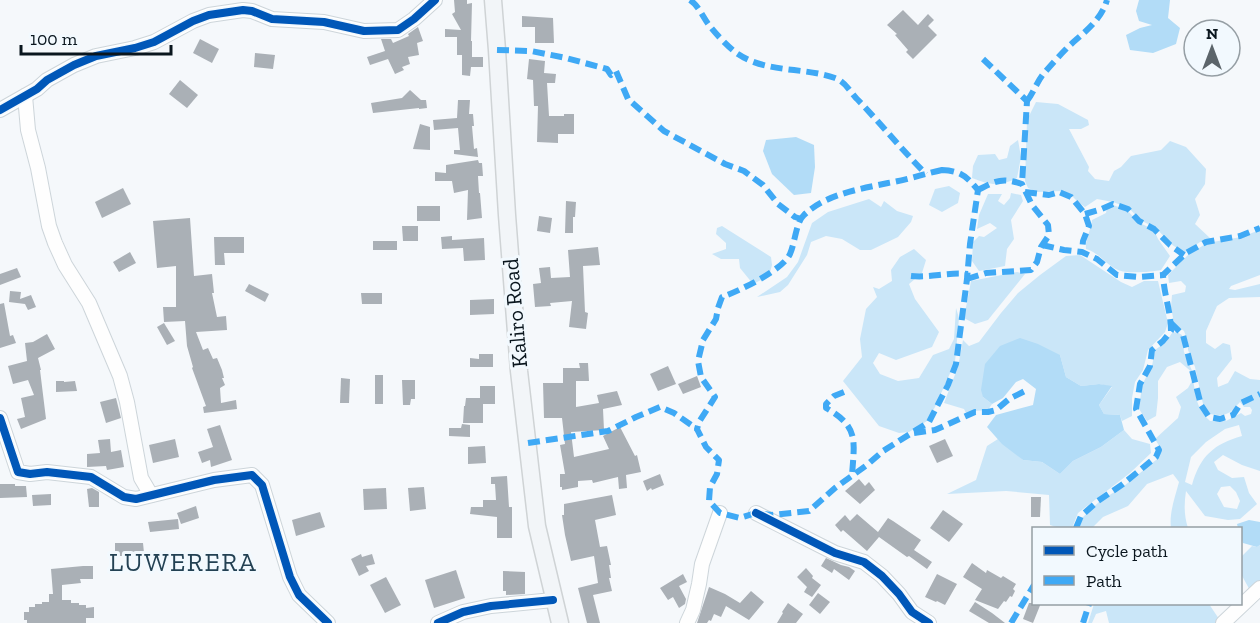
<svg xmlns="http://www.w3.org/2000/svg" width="1260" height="623" font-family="'Zilla Slab',serif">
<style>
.green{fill:#cae6f8;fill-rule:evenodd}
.forest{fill:#b2dcf7}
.building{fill:#aab0b6}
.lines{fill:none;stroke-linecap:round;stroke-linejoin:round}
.minor-casing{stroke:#cdd5da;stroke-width:16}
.major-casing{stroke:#cfd3d5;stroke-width:19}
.minor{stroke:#fefefe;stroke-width:14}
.major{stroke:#f2f5f8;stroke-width:16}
.quiet{stroke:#3fa9f5;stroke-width:6;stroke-dasharray:12 6;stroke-linecap:butt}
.cycleway-casing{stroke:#f2f9fe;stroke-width:11}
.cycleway{stroke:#0057b8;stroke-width:8}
.labels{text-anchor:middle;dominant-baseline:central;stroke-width:6;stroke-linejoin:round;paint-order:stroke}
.street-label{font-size:22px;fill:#0a161e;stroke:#f2f9fe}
.quarter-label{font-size:26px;letter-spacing:1.5px;fill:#234153;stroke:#f2f9fe}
</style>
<rect width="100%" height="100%" fill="#f5f8fb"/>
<g class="green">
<polygon points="1036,102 1058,104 1088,120 1089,125 1081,129 1069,129 1089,167 1088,171 1095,179 1109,181 1114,171 1121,167 1131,156 1161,150 1170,141 1186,147 1206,169 1205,184 1195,199 1200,215 1195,224 1211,239 1200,242 1184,253 1171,244 1156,228 1140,220 1129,208 1113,202 1097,199 1085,207 1078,202 1070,194 1062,191 1038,192 1028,188 1025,181 1027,120"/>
<path d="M1018,140L1021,157L1017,178C999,187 990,185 972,178L973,166L978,155L995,154L999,160L1007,158L1010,146Z"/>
<polygon points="949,186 960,193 958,203 942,212 929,205 935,189"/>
<polygon points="1011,193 1021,195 1023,201 1011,220 1014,239 1007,249 1005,266 979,271 972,261 973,242 979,236 984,237 997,228 990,223 977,229 979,215 988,194 1002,194 998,201 1004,205 1010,198"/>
<polygon points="869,199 881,207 884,201 897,211 913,216 911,222 898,237 871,250 860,250 842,239 826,236 811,242 807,255 788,285 780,292 757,297 787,277 798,262 812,223 828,212"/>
<path d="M1113,205L1127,210L1138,222L1154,230L1158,239L1170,256L1161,270C1152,272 1126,274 1118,270C1106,265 1100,253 1086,249C1085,239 1091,230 1092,220L1106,213L1107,207Z"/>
<polygon points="722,226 771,257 772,265 769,276 753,284 740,268 739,259 721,259 712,254 726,249 726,243 716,234 717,228"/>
<path d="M1260,230V275L1231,286L1229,289L1235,290L1260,284V297L1229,298L1217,306L1206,331V343L1215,349L1223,343L1230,345L1232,359L1217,378L1218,387L1228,383L1235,371L1250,379L1260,380V471L1242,465L1223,455L1214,462L1218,470L1232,478L1244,477L1249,493L1257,504L1240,519L1228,520L1205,516L1186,491C1184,504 1184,516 1188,528H1171C1169,513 1175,497 1179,482L1173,474L1147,484L1128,506L1103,517L1092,528H1079L1083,517L1100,501L1124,486L1156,460L1159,457L1161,449L1155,439L1178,418L1181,407L1176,397L1188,388L1193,379C1196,397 1196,408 1210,421H1226L1241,413L1245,416L1251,414L1252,410L1250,407H1244L1240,402C1229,414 1227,417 1210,414L1203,404L1195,367L1188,350V342L1184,331L1174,323L1171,307L1172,295L1185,292L1186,286L1181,281L1169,283L1168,275L1188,255L1207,243L1241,237ZM1239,425L1242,436C1214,444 1200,456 1192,485L1185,482L1191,457L1206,442L1225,429ZM1230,486L1236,492L1240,501L1237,509L1224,507L1217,494L1221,487Z"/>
<polygon points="914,249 926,260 922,273 909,284 915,299 939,332 932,347 896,360 879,353 873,363 880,374 898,381 919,378 933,355 949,349 954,339 956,308 959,318 955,362 935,407 927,421 909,432 899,433 879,426 843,381 862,357 860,339 866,309 877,297 873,287 879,289 892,281 891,270 900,257"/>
<polygon points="1080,255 1121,282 1132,287 1144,281 1158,281 1168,323 1165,332 1148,350 1143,370 1135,382 1132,398 1132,416 1122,421 1120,415 1104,414 1099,405 1112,387 1099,384 1081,386 1066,377 1060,355 983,397 992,404 988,410 974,411 967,415 964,409 944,403 958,367 963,340 969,346 979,342 1001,313 1018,293 1040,275 1066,256"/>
<polygon points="1017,272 1025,274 988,320 975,324 964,318 971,281"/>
<polygon points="1177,332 1182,335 1184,352 1193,373 1180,362 1167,367 1158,381 1158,398 1156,416 1147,421 1139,409 1142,385 1152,366 1155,350 1166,342 1172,333"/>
<polygon points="1124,430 1132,439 1150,444 1151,453 1130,473 1078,513 1072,528 1059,528 1050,525 1049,495 1006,491 947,494 976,480 987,446 998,439 1023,460 1042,462 1060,474 1073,461 1101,447"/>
<polygon points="1260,545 1260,586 1252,594 1241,574 1241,557 1252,546 1257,547"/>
<polygon points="1094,604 1209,604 1221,622 1220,623 1109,623 1106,611 1096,614 1092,623 1088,623"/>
</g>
<g class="forest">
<polygon points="1139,0 1170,0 1168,18 1180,28 1176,44 1153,53 1130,50 1126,35 1140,28 1152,25 1139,21 1136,11"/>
<polygon points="796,137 814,145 815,167 811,193 794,195 772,174 763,151 766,140"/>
<polygon points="1020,338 1038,344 1060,355 1066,377 1081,386 1099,384 1112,386 1099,405 1104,414 1120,415 1124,430 1101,447 1073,461 1060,474 1042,462 1023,460 1002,444 987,427 996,415 1033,405 1036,389 1023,379 1016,382 1003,398 992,404 983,397 981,390 985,364 1000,346"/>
<polygon points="1249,520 1260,522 1260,545 1257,547 1243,543 1241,536 1240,528 1238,528 1237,524"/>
</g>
<g class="building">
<polygon points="454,0 467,0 467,4 472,3 471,41 472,41 472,57 483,57 483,67 471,67 470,76 462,75 462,55 457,55 457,37 445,37 445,29 461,30 452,14 455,12"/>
<polygon points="903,10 918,25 928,14 934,20 928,26 937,35 913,59 906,52 908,50 895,35 897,34 887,25"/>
<polygon points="522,16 553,18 554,43 535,43 535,27 522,27"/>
<polygon points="418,27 423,41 417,43 419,55 408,57 410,64 402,67 404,70 395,74 388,59 370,65 367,57 385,51 381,39 391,39 393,43 409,36 408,34"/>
<polygon points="200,39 219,49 212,63 193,53"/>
<polygon points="255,53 275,55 273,69 254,67"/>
<polygon points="529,59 545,61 544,73 556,74 555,83 547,83 549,116 564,116 564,114 574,114 574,134 558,134 558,143 537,142 538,106 534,106 533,80 527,79"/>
<polygon points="180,80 198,95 187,108 169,94"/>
<polygon points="410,90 421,100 426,100 427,108 419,109 419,108 373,113 371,103 402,98"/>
<polygon points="458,100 470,100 469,114 473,114 474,126 472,126 474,149 477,148 478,157 454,154 454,150 460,150 458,128 434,130 433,120 457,118"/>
<polygon points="420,124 430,127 430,150 413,149"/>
<polygon points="478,160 479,163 482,163 483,176 478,176 479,193 480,193 482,218 467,220 468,190 454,193 452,181 435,181 435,172 446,173 446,165"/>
<polygon points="123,188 131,204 102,218 95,202"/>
<polygon points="566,201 576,202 575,217 573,217 573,233 565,233"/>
<rect x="417" y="206" width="23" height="15"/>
<polygon points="539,216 552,218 550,233 537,231"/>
<polygon points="190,218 194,276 212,274 214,293 212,293 217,317 226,316 227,330 196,332 203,350 208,348 213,359 217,358 222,370 224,378 222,378 225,385 220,388 221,403 236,400 237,409 204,413 203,407 206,406 192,368 193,367 187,346 185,321 164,322 163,307 176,307 176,266 157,268 153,221"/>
<polygon points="402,226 418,226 418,241 403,241"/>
<polygon points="452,236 452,240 484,238 485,260 464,261 463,248 442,249 441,237"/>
<polygon points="214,237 244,237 244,253 224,253 225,265 215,265"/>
<rect x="373" y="241" width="24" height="9"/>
<polygon points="598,247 600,265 583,266 585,312 588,313 586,329 569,327 572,301 550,303 551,306 535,307 533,284 541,283 539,268 550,267 551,278 570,277 568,250"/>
<polygon points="130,252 136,263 119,272 113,262"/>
<polygon points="17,268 21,277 0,285 0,274"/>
<polygon points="249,284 269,294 265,302 245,291"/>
<polygon points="10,291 21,292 20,299 31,295 36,307 28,310 25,304 9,302"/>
<polygon points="361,293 382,293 382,304 362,304"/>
<polygon points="494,299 494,314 470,315 470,300"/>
<polygon points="4,303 10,336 13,335 16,343 0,348 0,304"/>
<polygon points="164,323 175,341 167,345 157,327"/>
<polygon points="47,334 55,349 38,358 41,370 40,370 46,419 21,429 17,419 25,417 21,398 34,395 28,380 13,384 8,366 27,361 25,343 33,342"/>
<polygon points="479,354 493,354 493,367 470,367 470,358 479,359"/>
<polygon points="579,363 588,363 589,381 576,381 576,407 599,403 597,395 617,391 622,405 603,409 604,430 571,432 574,457 609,449 603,436 620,427 635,456 637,455 641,472 626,475 627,488 619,489 618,477 593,483 592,480 578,481 578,487 562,490 562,487 560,487 560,474 565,474 560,445 565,444 562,418 544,418 543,383 563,383 563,368 580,368"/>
<polygon points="668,366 676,384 658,391 650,374"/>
<rect x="375" y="375" width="8" height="29"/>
<polygon points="697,376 701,387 683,394 678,384"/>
<polygon points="341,378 350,379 349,403 340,403"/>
<polygon points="402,380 415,380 415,399 411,399 410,405 403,405"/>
<polygon points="56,381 64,381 64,382 75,381 77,391 56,392"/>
<polygon points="480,386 495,386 495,404 483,404 483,423 463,423 464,406 465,406 466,398 480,398"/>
<polygon points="116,398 121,418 106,423 100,402"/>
<polygon points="462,424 470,425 470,437 449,436 449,428 461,428"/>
<polygon points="220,425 232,460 211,467 210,460 202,463 198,452 213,447 207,429"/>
<polygon points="110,439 111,452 121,450 124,467 107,470 106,466 87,467 87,454 100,453 98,440"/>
<polygon points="175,439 179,457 153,463 149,445"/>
<polygon points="945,439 953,456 937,463 929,446"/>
<polygon points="485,446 486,463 468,464 468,447"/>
<polygon points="660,474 664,485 652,490 651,488 647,491 643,481"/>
<polygon points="507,476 509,507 512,507 512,538 497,538 497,517 470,514 471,507 483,507 483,500 496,500 495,484 491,484 491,477"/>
<polygon points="859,479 865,486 869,482 875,490 860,504 845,491"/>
<polygon points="0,484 15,484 15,486 26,486 27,497 0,498"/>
<polygon points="424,487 426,509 410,511 408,488"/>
<polygon points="92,488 99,492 99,507 89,507 87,489"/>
<polygon points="386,488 387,509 364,510 363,489"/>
<polygon points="51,494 51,505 33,506 32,495"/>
<polygon points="612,495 616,515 595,520 600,547 607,546 611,565 609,565 611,578 609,578 612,591 593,595 600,623 587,623 578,588 598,583 594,556 571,561 565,535 562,515 564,515 564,504"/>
<polygon points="1031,497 1041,497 1040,517 1031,517"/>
<polygon points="196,506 199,518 181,524 177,513"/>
<polygon points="943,510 963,524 949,542 930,528"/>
<polygon points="320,512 325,527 296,536 292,520"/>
<polygon points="857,514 878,532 888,518 893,521 921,540 914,550 932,562 927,569 909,556 907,557 879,537 867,551 843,530 841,532 835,525 845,515 850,521"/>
<polygon points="178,519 179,529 150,532 148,522"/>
<polygon points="115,543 143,543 144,553 135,553 135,556 115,556"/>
<polygon points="361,554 362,557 372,554 375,564 366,566 369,571 359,576 351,559"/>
<polygon points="826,558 841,565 849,567 855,571 849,580 834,569 832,573 821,566"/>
<polygon points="972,563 986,573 987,570 1001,578 1003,576 1016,584 1013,589 1015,591 1012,597 1010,596 1006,602 1004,601 998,609 975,600 982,589 963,577"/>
<polygon points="83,566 93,566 93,579 80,579 81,583 62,585 62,600 71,600 71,603 79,603 79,605 86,605 86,608 94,607 94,618 86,618 86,623 27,623 27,620 24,620 24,612 29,612 29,607 35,607 35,604 42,604 42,602 49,602 49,594 53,594 51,569"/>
<polygon points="806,568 813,576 812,578 821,585 812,597 804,592 807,587 797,577"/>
<polygon points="456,570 465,598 434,608 425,580"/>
<polygon points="503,571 525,572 525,594 506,595 506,591 503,591"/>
<polygon points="683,574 687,582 679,586 686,599 685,604 679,608 673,597 668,600 660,588"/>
<polygon points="937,574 957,584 945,605 937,601 936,602 925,597"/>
<polygon points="386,577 401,605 385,613 370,585"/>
<polygon points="709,587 725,594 740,603 751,591 764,602 749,620 726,606 721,617 714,614 711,621 709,620 707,623 697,623"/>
<polygon points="818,593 830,602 820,614 809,605"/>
<polygon points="975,602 992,613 1005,623 989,623 969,611"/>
<polygon points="788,603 803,614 796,623 777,623 783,613 782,612"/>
<polygon points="1029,603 1041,603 1033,623 1023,619"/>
</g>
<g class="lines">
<g class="minor-casing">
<g id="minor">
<polyline points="25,96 28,130 38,168 49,226 55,243 65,265 89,303 120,376 127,402 141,478 151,495"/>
<polyline points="0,110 37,89 47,80 74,65 96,56 135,48 154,42 193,21 209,15 243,10 252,11 272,19 324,22 364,31 398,30 414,19 435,0"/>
<polyline points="0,418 18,472 30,474 47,472 91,477 124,497 136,499 214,480 252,475 262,485 290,577 299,595 328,623"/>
<polyline points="756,513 835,553 864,562 882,576 899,594 912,612 929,623"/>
<polyline points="438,623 463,612 491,606 553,600"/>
<polyline points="687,623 693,610 699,584 702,564 720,513"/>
<polyline points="1223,623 1260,588"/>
</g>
</g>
<g class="major-casing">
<polyline id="major" points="493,0 497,50 507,215 519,371 537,526 560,623"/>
</g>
<use href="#minor" class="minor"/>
<use href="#major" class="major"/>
<g class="quiet">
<path d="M690,0C699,6 702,16 709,25C714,32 730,49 738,54C766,73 804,67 835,78C846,82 850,92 858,100C881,124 902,150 926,174"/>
<polyline points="497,50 531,51 566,58 607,69 611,75 616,71 628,99 664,131 725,164 744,171 763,185 778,204 795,217 801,219"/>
<polyline points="983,59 1027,101 1022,184"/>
<path d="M1027,101C1034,92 1037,81 1045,72C1052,64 1060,55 1068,47C1083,33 1101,21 1107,0"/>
<path d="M942,170C961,171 966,176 978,190L970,244L967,279L956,364L948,385L929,422L883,451L867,465L835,488L809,511L772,515L756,513L740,518L720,513L709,501L710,487L717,474L719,460L706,447L697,429L699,422L715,397L701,377L698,361L703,340L716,319L718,308L722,297C739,291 783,270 790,254C795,243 796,222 804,215C826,194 860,189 888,183C906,180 924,174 942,170Z"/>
<polyline points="1025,192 1049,195 1059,192 1071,197 1085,214 1089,226 1083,241 1082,252"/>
<polyline points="1085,214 1099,210 1113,204 1128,209 1139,221 1154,229 1170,245 1184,255"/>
<polyline points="1042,245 1064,250 1082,252 1097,259 1117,275 1138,277 1163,275"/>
<path d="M911,276C930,278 948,272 968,274"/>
<path d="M967,279L986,273L1031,270L1037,262L1041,247L1049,235L1048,225L1032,205L1022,184C1001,177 996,181 978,190"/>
<polyline points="1171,323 1183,335 1201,405 1209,417 1220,419 1233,415 1241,403 1260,394"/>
<path d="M844,392L834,396L826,404V408C860,427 854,442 852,476"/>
<polyline points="914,433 935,430 975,412 988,412 996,410 1009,399 1027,390"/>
<polyline points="528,443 608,431 636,417 660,407 674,413 697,429"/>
<path d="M1076,528L1081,516L1098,501L1123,484L1156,457L1159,450L1136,409L1140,384L1150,366L1152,350L1163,341L1171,331C1171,312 1164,295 1163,275L1186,253L1206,242L1240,236L1260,228"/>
<polyline points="1011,623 1034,585"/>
<polyline points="1083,623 1089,604"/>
</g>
<g class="cycleway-casing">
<g id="cycleway">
<polyline points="0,110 37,89 47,80 74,65 96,56 135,48 154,42 193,21 209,15 243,10 252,11 272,19 324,22 364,31 398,30 414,19 435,0"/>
<polyline points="0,418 18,472 30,474 47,472 91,477 124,497 136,499 214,480 252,475 262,485 290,577 299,595 328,623"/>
<polyline points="756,513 835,553 864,562 882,576 899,594 912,612 929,623"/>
<polyline points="438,623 463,612 491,606 553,600"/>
</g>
</g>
<use href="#cycleway" class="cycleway"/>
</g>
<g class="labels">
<g class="street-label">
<text transform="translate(515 313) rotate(-95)">Kaliro Road</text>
</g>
<g class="quarter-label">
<text x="183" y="562">LUWERERA</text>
</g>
</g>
<rect x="1032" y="527" width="210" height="78" fill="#f2f9fe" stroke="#959ea4" stroke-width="1.5"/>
<rect x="1044" y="546" width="30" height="9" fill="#0057b8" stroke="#959ea4" stroke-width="1.5"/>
<text x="1086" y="557" font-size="18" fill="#0a161e">Cycle path</text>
<rect x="1044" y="576" width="30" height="9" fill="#3fa9f5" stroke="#959ea4" stroke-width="1.5"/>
<text x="1086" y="587" font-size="18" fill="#0a161e">Path</text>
<g transform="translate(1212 48)"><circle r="28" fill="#f2f9fe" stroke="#959ea4" stroke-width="1.5"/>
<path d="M0-4.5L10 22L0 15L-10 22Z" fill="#5c656b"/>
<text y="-9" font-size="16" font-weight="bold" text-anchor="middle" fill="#0a161e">N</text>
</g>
<path d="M21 45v9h150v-9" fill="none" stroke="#0a161e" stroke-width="3"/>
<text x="30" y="45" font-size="18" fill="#0a161e" stroke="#f2f9fe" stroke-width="4.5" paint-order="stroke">100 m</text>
</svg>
